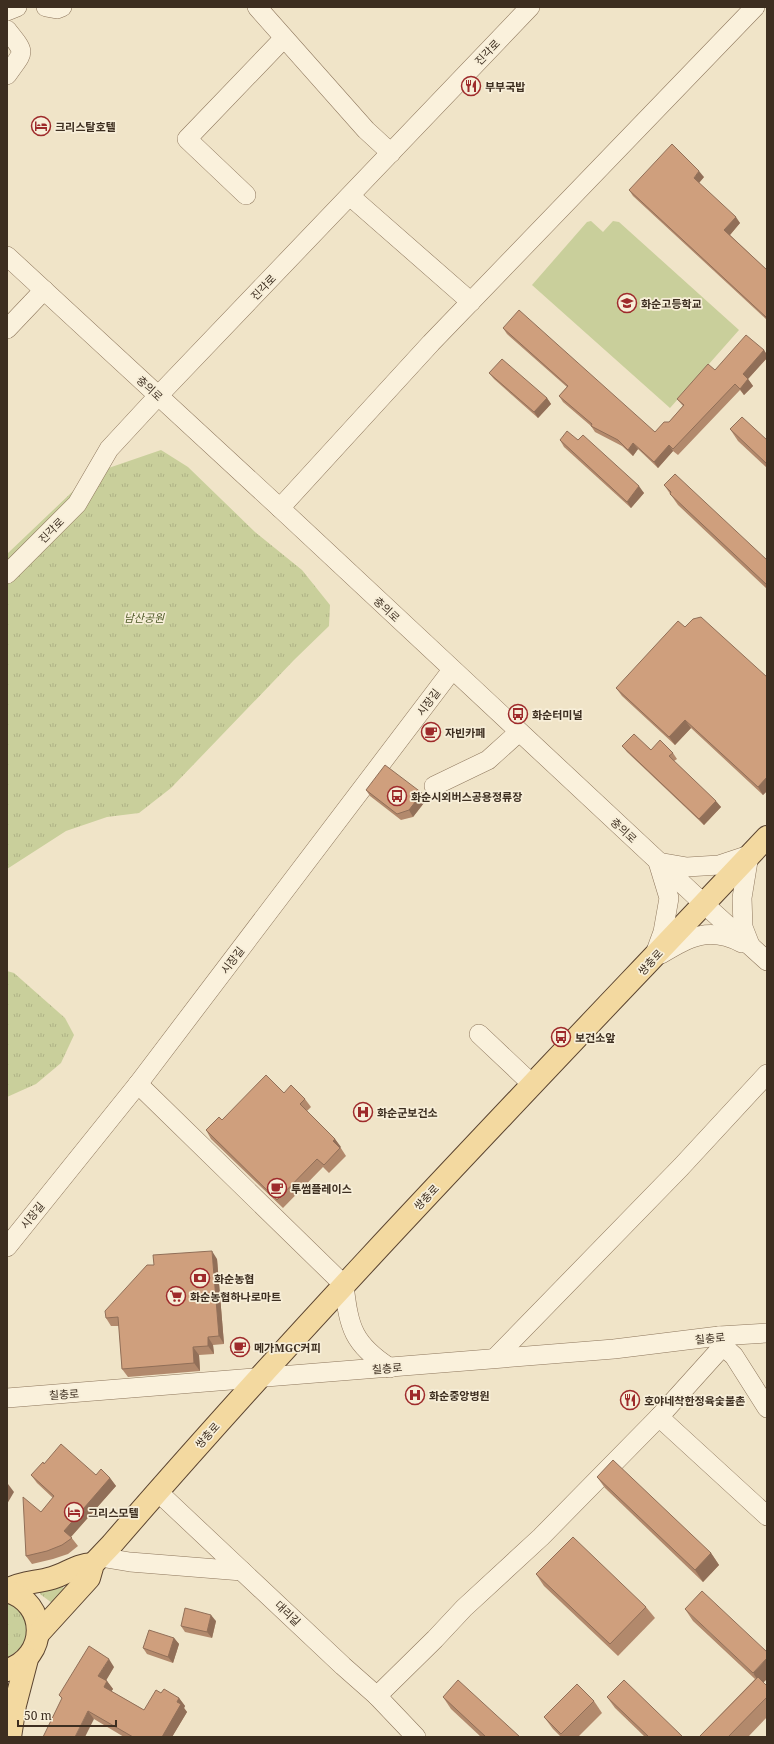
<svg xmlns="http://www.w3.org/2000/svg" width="774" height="1744" font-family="'Noto Serif','Noto Sans KR',serif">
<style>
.grass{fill:url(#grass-tufts)}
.pitch{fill:#c9cf9b}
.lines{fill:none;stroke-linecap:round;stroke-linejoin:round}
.minor-casing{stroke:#8d765c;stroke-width:20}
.major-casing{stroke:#5b4430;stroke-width:24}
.minor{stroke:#faf1dc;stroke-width:19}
.major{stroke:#f3d9a0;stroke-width:22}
.wall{fill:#b2896c}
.shaded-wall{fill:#916f58}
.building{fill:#cf9f7d;stroke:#916f58}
.labels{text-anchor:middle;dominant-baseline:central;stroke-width:3.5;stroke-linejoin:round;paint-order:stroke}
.street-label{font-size:11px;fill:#3d2e20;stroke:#f7eed8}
.poi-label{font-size:11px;font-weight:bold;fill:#3d2e20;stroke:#f7eed8;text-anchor:start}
.park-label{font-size:11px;font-style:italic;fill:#4d5a26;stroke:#f7eed8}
</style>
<defs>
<pattern id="grass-tufts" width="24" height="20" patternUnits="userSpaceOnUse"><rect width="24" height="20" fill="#c9cf9b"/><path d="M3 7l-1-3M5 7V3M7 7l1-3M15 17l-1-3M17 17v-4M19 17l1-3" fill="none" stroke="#aeb285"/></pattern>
</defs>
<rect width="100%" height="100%" fill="#f0e4c8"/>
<g class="grass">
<polygon points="161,450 188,467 255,532 302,570 330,605 329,626 294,660 171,788 139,813 107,817 66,831 7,869 7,554 91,474"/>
<polygon points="7,971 14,973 65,1018 74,1035 61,1063 36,1084 7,1097"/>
<polygon points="61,1584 66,1592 52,1603 40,1594 40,1591"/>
<path d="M7,1602C35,1612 33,1646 7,1657Z"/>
</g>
<polygon class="pitch" points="591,221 603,232 613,221 619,222 739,330 670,408 532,285 587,222"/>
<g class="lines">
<g class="minor-casing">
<g id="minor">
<polyline points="46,7 57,9 62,7"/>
<polyline points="257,7 366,130 391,153"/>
<polyline points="7,11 17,7"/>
<path d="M7,30C27,55 24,50 7,75"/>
<polyline points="246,195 187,139 284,38"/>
<polyline points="350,196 471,302"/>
<polyline points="7,256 280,508 704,904 767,961"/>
<polyline points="7,329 44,290"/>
<polyline points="280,508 431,343 755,7"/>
<polyline points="7,574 77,504 109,449 158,396 530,7"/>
<polyline points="434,786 488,760 519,732"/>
<polyline points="655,954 663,932 669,898 658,862 687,867 719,865 749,855 742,898 743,927 750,945"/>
<path d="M661,954C690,937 709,926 742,943"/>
<polyline points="479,1034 533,1085"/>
<path d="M138,1084L344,1285C349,1328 353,1344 390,1368"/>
<polyline points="7,1247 138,1084 452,670"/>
<polyline points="723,1346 734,1356 767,1408"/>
<polyline points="495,1358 681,1167 767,1074"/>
<polyline points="7,1398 614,1349 719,1336 767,1333"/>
<polyline points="659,1417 767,1516"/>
<polyline points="157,1491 343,1666 377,1696 416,1737"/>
<polyline points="100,1557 130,1562 242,1571"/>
<polyline points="377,1696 435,1639 464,1608 541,1537 659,1417 723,1346 719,1336"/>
</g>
</g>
<g class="major-casing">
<g id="major">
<path d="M7,1590C24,1581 36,1583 52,1578C68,1573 76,1565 93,1564"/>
<path d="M7,1591C48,1603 48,1657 7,1670"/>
<path d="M38,1634L89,1578L93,1564L112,1544C322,1301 547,1070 767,837"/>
<polyline points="10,1737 15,1705 27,1659"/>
</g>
</g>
<use href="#minor" class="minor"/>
<use href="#major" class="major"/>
</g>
<g class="wall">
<polygon points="704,177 699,183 740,223 730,235 767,270 767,320 633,196 629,190"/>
<polygon points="503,328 655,432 669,422 683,406 677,399 715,370 764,350 767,355 767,358 748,379 753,386 744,395 740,390 678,455 673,451 658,468 638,449 633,456 622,446 595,432 591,426 563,402 559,396 567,387 507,334"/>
<polygon points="489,373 547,398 551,404 538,418 494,379"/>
<polygon points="730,429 767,440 767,468 738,441"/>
<polygon points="560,440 578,440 644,493 631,508 564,447"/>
<polygon points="664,485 767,560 767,589 678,505"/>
<polygon points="685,627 767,677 767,791 763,795 691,728 675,745 622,696 616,688"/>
<polygon points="622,746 673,753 677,759 674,761 721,807 704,825 627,752"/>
<polygon points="366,790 422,793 427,799 413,817 401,820 370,796"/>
<polygon points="284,1093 305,1099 311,1107 307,1111 335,1139 346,1156 329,1173 323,1167 283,1208 211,1139 206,1130 222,1120"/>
<polygon points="217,1259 224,1344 213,1345 214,1354 199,1355 200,1371 128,1377 122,1369 119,1326 111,1326 106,1318"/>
<polygon points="44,1464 96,1475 110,1478 116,1486 71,1537 78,1546 68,1554 53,1559 32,1564 26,1556 41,1512 53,1498 37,1483 31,1475"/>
<polygon points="597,1477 711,1553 719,1565 703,1582 605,1488"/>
<polygon points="536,1574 646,1607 655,1618 618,1656 544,1586"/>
<polygon points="685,1609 767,1686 767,1717 748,1737 699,1737 755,1679 693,1621"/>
<polygon points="216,1621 212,1638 185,1632 181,1626"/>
<polygon points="174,1638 179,1644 173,1663 147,1654 143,1648"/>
<polygon points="114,1667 106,1680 113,1689 111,1691 144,1710 161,1693 179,1698 185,1706 184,1708 187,1712 172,1737 124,1737 94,1719 62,1699 59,1695"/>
<polygon points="443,1697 520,1737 481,1737 451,1709"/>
<polygon points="607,1697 683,1737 645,1737 615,1708"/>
<polygon points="594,1701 602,1713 578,1737 561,1737 553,1729 544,1717"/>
</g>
<g class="shaded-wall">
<polygon points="699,171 704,177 698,184 694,178"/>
<polygon points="736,217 740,223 729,236 724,230"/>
<polygon points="764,350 767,355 767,358 747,380 743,374"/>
<polygon points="748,379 753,386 744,395 740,389"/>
<polygon points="547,398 551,404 538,418 534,412"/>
<polygon points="633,443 638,449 633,456 628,450"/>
<polygon points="669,445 673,451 658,468 654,462"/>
<polygon points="639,486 644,493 631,508 627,502"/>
<polygon points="685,720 691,728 675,745 669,737"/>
<polygon points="767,777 767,791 763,795 758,787"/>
<polygon points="422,793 427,799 413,817 409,810"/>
<polygon points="716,801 721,807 704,825 699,819"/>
<polygon points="335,1139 341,1147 339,1149 333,1141"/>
<polygon points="212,1251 217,1259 224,1344 219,1336"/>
<polygon points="208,1337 213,1345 214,1354 208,1346"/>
<polygon points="193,1347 199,1355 200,1371 194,1363"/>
<polygon points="110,1478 116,1486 69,1539 64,1531"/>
<polygon points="8,1484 14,1492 7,1504 7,1486"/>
<polygon points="711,1553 719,1565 703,1582 695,1570"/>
<polygon points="211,1615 216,1621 212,1638 207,1632"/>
<polygon points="174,1638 179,1644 173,1663 168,1657"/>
<polygon points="767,1658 767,1679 761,1685 753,1673"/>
<polygon points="109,1659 114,1667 104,1684 98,1676"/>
<polygon points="107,1681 113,1689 109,1695 104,1687"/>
<polygon points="179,1698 185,1706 184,1708 187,1712 172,1737 162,1737 177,1702"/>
<polygon points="88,1711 94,1719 85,1737 75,1737"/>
</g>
<g class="building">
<polygon points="672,144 699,171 694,178 736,217 724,230 767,270 767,318 629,190"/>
<polygon points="519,310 655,432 664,422 669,422 684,405 677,399 708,364 715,370 746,335 764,350 743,374 748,379 740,389 735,384 673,449 669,445 654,462 633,443 628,450 618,440 591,426 592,424 559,396 568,386 503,328"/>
<polygon points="502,359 547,398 534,412 489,373"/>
<polygon points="742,417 767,440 767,464 730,429"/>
<polygon points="567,431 578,440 583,435 639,486 627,502 560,440"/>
<polygon points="675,474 767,560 767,585 670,494 671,492 664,485"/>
<polygon points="701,617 767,677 767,777 758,787 685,720 669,737 616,688 678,621 685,627 693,619"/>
<polygon points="634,734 651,750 660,740 673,753 669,756 716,801 699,819 622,746"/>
<polygon points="385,765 422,793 409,810 397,814 366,790"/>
<polygon points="266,1075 284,1093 291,1085 305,1099 300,1104 335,1139 333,1141 340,1148 324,1165 317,1159 277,1200 206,1130 219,1117 222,1120"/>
<polygon points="212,1251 219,1336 208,1337 208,1346 193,1347 194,1363 122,1369 118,1317 106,1318 105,1311 147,1265 154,1265 153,1255"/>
<polygon points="61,1444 96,1475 101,1469 110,1478 64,1531 72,1538 62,1545 47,1551 26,1556 23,1497 41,1512 54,1496 31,1475 43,1462 44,1464"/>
<polygon points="613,1460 711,1553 695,1570 597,1477"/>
<polygon points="573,1537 646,1607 610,1644 536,1574"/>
<polygon points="702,1591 767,1652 767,1658 753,1673 685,1609"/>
<polygon points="185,1608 211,1615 207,1632 181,1626"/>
<polygon points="149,1630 174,1638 168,1657 143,1648"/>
<polygon points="89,1646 109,1659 98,1676 107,1681 104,1687 144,1710 156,1690 161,1693 164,1689 179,1698 177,1702 181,1704 162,1737 133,1737 88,1711 75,1737 43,1737 62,1698 59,1695"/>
<polygon points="758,1677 767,1686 767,1697 728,1737 699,1737"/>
<polygon points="458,1680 520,1737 486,1737 443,1697"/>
<polygon points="624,1680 683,1737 649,1737 607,1697"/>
<polygon points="577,1684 594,1701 561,1734 544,1717"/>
</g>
<defs>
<g id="restaurant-ring" transform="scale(1)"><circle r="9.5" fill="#f7eed8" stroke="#9e2a2b" stroke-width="1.5"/><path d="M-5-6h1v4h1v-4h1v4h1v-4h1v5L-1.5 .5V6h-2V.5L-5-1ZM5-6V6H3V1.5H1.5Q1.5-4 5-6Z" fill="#9e2a2b"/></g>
<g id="hotel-ring" transform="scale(1)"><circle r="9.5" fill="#f7eed8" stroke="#9e2a2b" stroke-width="1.5"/><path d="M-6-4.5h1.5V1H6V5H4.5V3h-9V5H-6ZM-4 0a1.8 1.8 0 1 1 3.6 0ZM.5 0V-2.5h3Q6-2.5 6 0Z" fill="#9e2a2b"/></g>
<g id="school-ring" transform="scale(1)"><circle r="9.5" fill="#f7eed8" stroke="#9e2a2b" stroke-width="1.5"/><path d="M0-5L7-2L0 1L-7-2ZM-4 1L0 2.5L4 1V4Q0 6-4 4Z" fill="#9e2a2b"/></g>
<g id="bus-ring" transform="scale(1)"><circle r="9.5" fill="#f7eed8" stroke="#9e2a2b" stroke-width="1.5"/><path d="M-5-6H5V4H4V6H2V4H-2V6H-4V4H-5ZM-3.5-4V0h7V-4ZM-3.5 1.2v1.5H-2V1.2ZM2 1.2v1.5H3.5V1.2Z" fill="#9e2a2b"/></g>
<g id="cafe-ring" transform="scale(1)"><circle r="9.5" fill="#f7eed8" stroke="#9e2a2b" stroke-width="1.5"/><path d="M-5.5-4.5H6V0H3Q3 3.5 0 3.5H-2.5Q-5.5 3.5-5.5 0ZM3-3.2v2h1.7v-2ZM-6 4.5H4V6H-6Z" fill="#9e2a2b"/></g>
<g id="hospital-ring" transform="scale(1)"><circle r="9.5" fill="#f7eed8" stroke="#9e2a2b" stroke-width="1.5"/><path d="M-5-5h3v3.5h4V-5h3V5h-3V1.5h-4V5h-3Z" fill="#9e2a2b"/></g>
<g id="bank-ring" transform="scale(1)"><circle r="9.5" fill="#f7eed8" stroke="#9e2a2b" stroke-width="1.5"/><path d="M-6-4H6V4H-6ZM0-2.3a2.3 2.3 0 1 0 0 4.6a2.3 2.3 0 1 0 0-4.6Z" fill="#9e2a2b"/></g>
<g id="supermarket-ring" transform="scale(1)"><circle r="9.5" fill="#f7eed8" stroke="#9e2a2b" stroke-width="1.5"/><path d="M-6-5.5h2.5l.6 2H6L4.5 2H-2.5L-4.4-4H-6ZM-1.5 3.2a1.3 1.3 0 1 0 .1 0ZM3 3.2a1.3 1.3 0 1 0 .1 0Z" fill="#9e2a2b"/></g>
</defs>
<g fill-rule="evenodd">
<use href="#restaurant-ring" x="471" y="86"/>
<use href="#hotel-ring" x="41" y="126"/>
<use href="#school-ring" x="627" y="303"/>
<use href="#bus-ring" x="518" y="714"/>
<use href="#cafe-ring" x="431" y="732"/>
<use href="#bus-ring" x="397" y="796"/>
<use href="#bus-ring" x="561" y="1037"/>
<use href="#hospital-ring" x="363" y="1112"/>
<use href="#cafe-ring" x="277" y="1188"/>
<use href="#bank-ring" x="200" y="1278"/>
<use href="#supermarket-ring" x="176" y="1296"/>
<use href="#cafe-ring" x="240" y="1347"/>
<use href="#hospital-ring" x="415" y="1395"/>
<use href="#restaurant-ring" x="630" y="1400"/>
<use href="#hotel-ring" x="74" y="1512"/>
</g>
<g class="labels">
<g class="street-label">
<text transform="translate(487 52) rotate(-46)">진각로</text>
<text transform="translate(263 287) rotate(-46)">진각로</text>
<text transform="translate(150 388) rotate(43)">충의로</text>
<text transform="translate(51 530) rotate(-45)">진각로</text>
<text transform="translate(387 609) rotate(43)">충의로</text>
<text transform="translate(428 702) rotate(-53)">시장길</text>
<text transform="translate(624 830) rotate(43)">충의로</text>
<text transform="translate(232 960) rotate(-53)">시장길</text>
<text transform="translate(650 962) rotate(-47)">쌍충로</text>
<text transform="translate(426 1197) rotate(-46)">쌍충로</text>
<text transform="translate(32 1215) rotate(-51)">시장길</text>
<text transform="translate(710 1338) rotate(-6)">칠충로</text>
<text transform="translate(387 1368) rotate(-5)">칠충로</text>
<text transform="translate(64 1394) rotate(-4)">칠충로</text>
<text transform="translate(207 1435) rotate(-48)">쌍충로</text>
<text transform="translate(288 1613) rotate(44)">대리길</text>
</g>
<g class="poi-label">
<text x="485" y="86">부부국밥</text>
<text x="55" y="126">크리스탈호텔</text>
<text x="641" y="303">화순고등학교</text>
<text x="532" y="714">화순터미널</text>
<text x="445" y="732">자빈카페</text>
<text x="411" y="796">화순시외버스공용정류장</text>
<text x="575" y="1037">보건소앞</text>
<text x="377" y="1112">화순군보건소</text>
<text x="291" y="1188">투썸플레이스</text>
<text x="214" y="1278">화순농협</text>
<text x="190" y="1296">화순농협하나로마트</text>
<text x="254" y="1347">메가MGC커피</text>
<text x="429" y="1395">화순중앙병원</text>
<text x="644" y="1400">호야네착한정육숯불촌</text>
<text x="88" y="1512">그리스모텔</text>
</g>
<g class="park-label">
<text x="144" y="617">남산공원</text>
</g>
</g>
<rect width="774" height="1744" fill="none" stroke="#3d2e20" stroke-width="16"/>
<path d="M18 1720v6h98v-6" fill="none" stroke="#3d2e20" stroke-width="2"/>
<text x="24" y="1720" font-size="12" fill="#3d2e20" stroke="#f7eed8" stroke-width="3" paint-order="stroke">50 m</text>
</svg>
